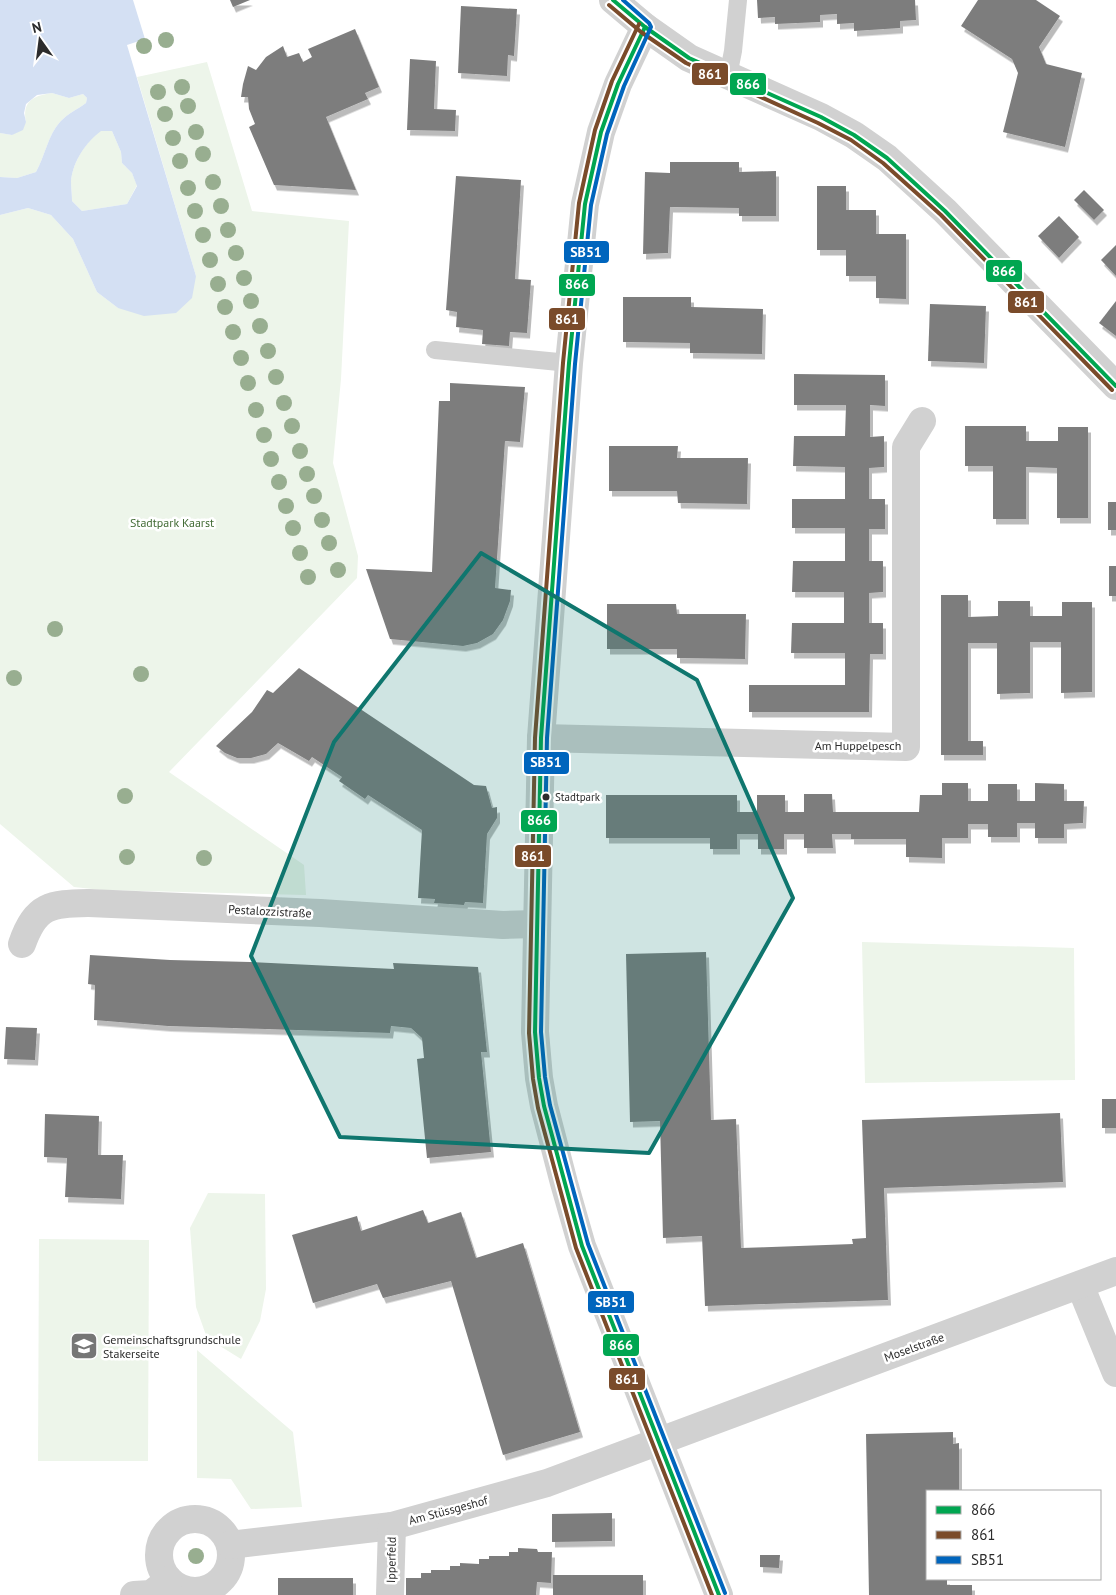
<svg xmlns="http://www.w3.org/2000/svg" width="1116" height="1595" font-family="'PT Sans',sans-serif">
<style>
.green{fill:#edf5ea}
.water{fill:#d4e0f3;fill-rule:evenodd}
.building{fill:#7d7d7d;filter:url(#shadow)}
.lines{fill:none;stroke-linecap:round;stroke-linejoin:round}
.service{stroke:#d1d1d1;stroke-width:18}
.minor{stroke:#d1d1d1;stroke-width:28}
.tertiary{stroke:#d1d1d1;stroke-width:28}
.bus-1-casing{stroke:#fff;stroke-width:8}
.bus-2-casing{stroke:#fff;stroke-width:8}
.bus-3-casing{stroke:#fff;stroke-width:8}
.bus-1{stroke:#00a651;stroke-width:4}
.bus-2{stroke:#7a4b2a;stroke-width:4}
.bus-3{stroke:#0065bd;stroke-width:4}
.tree{fill:#98ae90}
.marked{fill:#0f766e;fill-opacity:0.2;stroke:#0f766e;stroke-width:4;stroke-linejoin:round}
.bus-dot{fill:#2c2c2c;stroke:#fff;stroke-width:2}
.labels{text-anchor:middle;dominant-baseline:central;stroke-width:5;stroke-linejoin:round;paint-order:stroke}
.bus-label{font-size:11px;fill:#2c2c2c;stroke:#fff;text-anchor:start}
.park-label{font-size:12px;fill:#436c36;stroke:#fff}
.street-label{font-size:12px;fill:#2c2c2c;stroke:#fff}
.poi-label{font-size:12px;fill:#2c2c2c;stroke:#fff;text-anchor:start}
.line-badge{stroke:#fff;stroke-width:2}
.badge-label{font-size:14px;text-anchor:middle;font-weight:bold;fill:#fff}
</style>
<defs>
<filter id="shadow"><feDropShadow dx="3" dy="5.5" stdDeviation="0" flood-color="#0004"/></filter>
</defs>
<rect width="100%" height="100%" fill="#fff"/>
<g class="green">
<polygon points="207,62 252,211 349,221 341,379 333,463 358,556 357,578 169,772 304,865 306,895 102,890 74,887 0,824 0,215 28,208 51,215 73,239 97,292 118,308 196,276 137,77"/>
<path d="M52,93L69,98L83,94L87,98L86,103C78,109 67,114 60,122C48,135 45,156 36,172L17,178L0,177V133L12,135L26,122C22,101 33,96 52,93Z"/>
<path d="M101,130L112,131L121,152L122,163L132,173L137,185L127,204L82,211L72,201C72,195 71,187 71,181C73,161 86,142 101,130Z"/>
<polygon points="862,942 1074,948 1075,1080 865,1083"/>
<polygon points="208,1193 265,1194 266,1289 260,1321 241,1359 207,1338 196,1307 190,1228"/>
<polygon points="39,1239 149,1240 148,1461 38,1461"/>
<polygon points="197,1350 293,1432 302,1507 251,1509 231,1479 197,1478"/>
</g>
<path class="water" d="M0,0H133L145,39L127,45L196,276L192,298L176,313L144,316L118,308L97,292L73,239L51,215L28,208L0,215V177L17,178L36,172C45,156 48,135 60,122C67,114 78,109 86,103L87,98L83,94L69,98L52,93L37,95L26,104L24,113L26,122L23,130L12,135L0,133ZM101,131H112L121,152L122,163L132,173L137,186L127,204L82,211L72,201C72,195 71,187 71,181C73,161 86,142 101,131Z"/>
<g class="building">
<polygon points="230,0 250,0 233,7"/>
<polygon points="757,0 915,0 916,20 900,21 900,28 854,31 854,23 837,24 837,14 820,15 820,22 775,24 775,17 758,18"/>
<polygon points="978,0 1036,0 1060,16 1039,47 1046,64 1082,73 1065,147 1003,132 1018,73 1012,59 961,26"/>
<polygon points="461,6 517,9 514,56 508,55 507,76 458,73"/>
<polygon points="355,29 379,87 365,93 368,99 326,117 356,190 274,185 249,127 255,124 249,109 248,97 241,97 243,84 248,66 256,70 266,57 283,46 287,57 299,53 303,62 312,57 308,49"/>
<polygon points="410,59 436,61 434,109 456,110 455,131 407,130"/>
<polygon points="670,162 739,162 739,172 776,171 776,216 739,216 739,208 670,207 668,253 643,254 645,172 670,173"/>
<polygon points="456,176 521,180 515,279 531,280 527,333 510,332 509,346 482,344 483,330 456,327 457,312 446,310"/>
<polygon points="817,186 846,186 846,210 876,210 876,234 906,234 906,299 876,298 876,276 846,276 846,250 817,250"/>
<polygon points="1084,190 1104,210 1094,220 1074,200"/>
<polygon points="1059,216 1079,237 1059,258 1038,236"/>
<polygon points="1116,245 1116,276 1101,260"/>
<polygon points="623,297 691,297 691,307 763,309 762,354 690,353 690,343 623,342"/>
<polygon points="1116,301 1116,336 1099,323"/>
<polygon points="930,304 986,306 984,363 928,361"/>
<polygon points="794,374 885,375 885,406 870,405 870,437 884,436 884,467 869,468 869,499 885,499 885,529 869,529 869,561 883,561 883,592 869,593 869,623 883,623 883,654 870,654 869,712 749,712 749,685 845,685 845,653 791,653 792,623 844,623 844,592 792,592 793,561 845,561 845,528 792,528 792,499 845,499 845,467 793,466 794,436 845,436 846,405 794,405"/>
<polygon points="450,383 525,387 520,442 505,441 495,588 511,590 510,601 503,620 493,634 477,643 463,646 390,639 366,569 432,572 439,401 450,401"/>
<polygon points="965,426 1026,426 1026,441 1058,441 1058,427 1088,427 1088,518 1057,518 1057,468 1026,467 1026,519 993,519 993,466 965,466"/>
<polygon points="609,446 678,446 677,458 748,458 747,504 678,503 677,491 609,491"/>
<rect x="1108" y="502" width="8" height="28"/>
<rect x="1109" y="566" width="7" height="30"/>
<polygon points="941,595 968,595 968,617 998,616 998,601 1030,601 1030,616 1062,616 1062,602 1092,602 1092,692 1061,693 1061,642 1030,642 1030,693 997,694 997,643 968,643 968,741 983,741 983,755 941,755"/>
<polygon points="607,604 676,604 677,614 746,614 745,659 677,658 677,649 607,649"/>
<polygon points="299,668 474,785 486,786 492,808 497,807 497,818 487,834 483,903 465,902 464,905 434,903 435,899 418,898 422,830 368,795 365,799 339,781 342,777 312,757 309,761 278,743 266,754 251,758 237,758 225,753 216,746 252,712 267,690 273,693"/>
<polygon points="942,783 968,783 968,801 988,801 988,784 1017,784 1017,801 1035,801 1035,783 1064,784 1064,801 1084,801 1083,823 1064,824 1064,838 1035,838 1035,823 1017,823 1017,837 988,837 988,824 968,824 968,838 942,838 942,858 906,857 906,839 851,839 851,834 832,834 833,848 804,848 804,834 784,834 784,849 758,849 758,834 737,834 737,849 710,849 710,838 606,838 606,795 737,795 737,812 757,812 757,795 785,795 785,812 804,812 804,794 832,794 833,812 919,812 920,795 942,795"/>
<polygon points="706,952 711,1120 736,1119 741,1248 853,1244 852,1239 866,1238 862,1120 1060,1113 1063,1182 884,1188 888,1300 705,1306 702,1236 663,1238 660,1121 630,1122 626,954"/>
<polygon points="90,955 170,960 250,962 394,969 393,963 478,967 487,1052 481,1052 491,1152 427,1158 417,1059 424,1058 422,1038 411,1028 391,1026 390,1033 168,1026 94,1020 95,985 88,984"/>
<polygon points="6,1027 37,1028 35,1060 4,1059"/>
<rect x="1102" y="1099" width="14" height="29"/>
<polygon points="45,1114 99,1116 98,1155 123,1155 121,1199 65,1197 67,1158 44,1157"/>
<polygon points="423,1210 428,1223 461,1212 476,1258 523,1243 580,1432 503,1455 451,1281 383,1298 377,1284 313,1303 292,1235 357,1216 361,1231"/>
<polygon points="953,1432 953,1444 959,1443 959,1491 927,1491 927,1579 947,1579 947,1585 972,1585 972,1595 869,1595 866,1434"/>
<polygon points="612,1513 612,1541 552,1542 552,1514"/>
<polygon points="518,1548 537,1549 538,1552 552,1552 551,1583 537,1582 536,1595 406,1595 406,1578 421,1578 421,1573 431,1573 431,1570 450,1570 450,1566 460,1566 460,1563 479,1564 479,1559 489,1559 489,1556 509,1556 509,1552 518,1552"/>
<polygon points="760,1555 780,1555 779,1568 760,1567"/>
<rect x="553" y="1575" width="90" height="20"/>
<rect x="278" y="1578" width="75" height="17"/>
</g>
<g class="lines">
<g class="service">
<polyline points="728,76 733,51 738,0"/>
<polyline points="435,350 569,363"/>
</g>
<g class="minor">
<polyline points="645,27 618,84 601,132 585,204 569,363 541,738 535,1032 539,1078 544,1106 564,1183 582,1246 719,1595"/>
<polyline points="541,738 906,747 906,447 922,421"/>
<path d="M22,944C36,904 51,904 89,903L320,913L503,925L537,924"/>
<polyline points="1080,1285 1116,1373"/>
<circle cx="195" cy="1555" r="36"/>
<polyline points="230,1545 392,1526 547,1483 1116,1271"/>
<polyline points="134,1595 151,1594 169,1580"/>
<polyline points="390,1595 392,1526"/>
</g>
<polyline class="tertiary" points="613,0 645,27 689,58 821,117 854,135 887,158 945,211 1116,386"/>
<g class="bus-1-casing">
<g id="bus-1">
<polyline points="613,0 645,27 689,58 821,117 854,135 887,158 945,211 1116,386"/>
<polyline points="645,27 618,84 601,132 585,204 569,363 541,738 535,1032 539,1078 544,1106 582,1246 719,1595"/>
</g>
</g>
<g class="bus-2-casing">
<g id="bus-2">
<polyline points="609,5 641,32 686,63 818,123 851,140 883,163 941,215 1112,390"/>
<polyline points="639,24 612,81 595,130 579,203 563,363 535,738 529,1033 533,1079 538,1108 576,1248 712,1595"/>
</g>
</g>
<g class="bus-3-casing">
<polyline id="bus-3" points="623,0 649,23 651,27 624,86 607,134 591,205 575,364 547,738 541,1032 545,1077 550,1105 588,1244 725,1593"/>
</g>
<use href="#bus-1" class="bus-1"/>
<use href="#bus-2" class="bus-2"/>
<use href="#bus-3" class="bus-3"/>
</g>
<g class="tree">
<circle cx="166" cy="40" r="8"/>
<circle cx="144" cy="46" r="8"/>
<circle cx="182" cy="87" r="8"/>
<circle cx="158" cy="92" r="8"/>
<circle cx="188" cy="106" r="8"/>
<circle cx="165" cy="114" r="8"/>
<circle cx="196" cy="132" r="8"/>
<circle cx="173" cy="138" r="8"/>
<circle cx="203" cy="154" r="8"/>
<circle cx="180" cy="161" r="8"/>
<circle cx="213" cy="182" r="8"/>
<circle cx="188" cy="188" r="8"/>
<circle cx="221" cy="206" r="8"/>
<circle cx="195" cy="211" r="8"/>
<circle cx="228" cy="230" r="8"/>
<circle cx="203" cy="235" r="8"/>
<circle cx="236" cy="253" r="8"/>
<circle cx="210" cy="260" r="8"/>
<circle cx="244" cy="278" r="8"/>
<circle cx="218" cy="284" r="8"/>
<circle cx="251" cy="301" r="8"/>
<circle cx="225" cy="307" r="8"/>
<circle cx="260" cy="326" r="8"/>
<circle cx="233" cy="332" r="8"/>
<circle cx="268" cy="351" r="8"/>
<circle cx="241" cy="358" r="8"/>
<circle cx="276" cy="377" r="8"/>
<circle cx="248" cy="383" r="8"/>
<circle cx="284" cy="403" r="8"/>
<circle cx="256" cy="410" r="8"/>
<circle cx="292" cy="426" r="8"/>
<circle cx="264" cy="435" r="8"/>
<circle cx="300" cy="451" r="8"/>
<circle cx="271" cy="459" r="8"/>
<circle cx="307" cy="474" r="8"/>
<circle cx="279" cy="482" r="8"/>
<circle cx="314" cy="496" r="8"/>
<circle cx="286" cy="506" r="8"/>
<circle cx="322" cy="520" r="8"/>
<circle cx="293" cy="528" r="8"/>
<circle cx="329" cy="543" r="8"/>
<circle cx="300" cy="553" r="8"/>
<circle cx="338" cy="570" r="8"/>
<circle cx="308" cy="577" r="8"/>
<circle cx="55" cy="629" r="8"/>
<circle cx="141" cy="674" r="8"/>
<circle cx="14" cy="678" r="8"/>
<circle cx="125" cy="796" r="8"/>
<circle cx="127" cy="857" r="8"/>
<circle cx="204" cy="858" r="8"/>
<circle cx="196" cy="1556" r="8"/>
</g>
<path class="marked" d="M481,553L697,680L793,898L649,1153L340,1137L251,956L334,742Z"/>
<defs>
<g id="school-square" transform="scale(1.4375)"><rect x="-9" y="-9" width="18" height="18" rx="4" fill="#767676" stroke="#fff"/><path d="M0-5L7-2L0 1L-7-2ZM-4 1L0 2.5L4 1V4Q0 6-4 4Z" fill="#fff"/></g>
</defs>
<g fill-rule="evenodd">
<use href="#school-square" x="84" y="1346"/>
</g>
<circle class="bus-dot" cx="546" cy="797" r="4.5"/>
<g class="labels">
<g class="bus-label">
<text x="555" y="797">Stadtpark</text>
</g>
<g class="park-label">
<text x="172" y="522">Stadtpark Kaarst</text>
</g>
<g class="street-label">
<text x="858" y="745">Am Huppelpesch</text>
<text transform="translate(270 911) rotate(3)">Pestalozzistraße</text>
<text transform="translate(914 1347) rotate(-20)">Moselstraße</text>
<text transform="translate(448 1510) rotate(-15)">Am Stüssgeshof</text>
<text transform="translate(391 1560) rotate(-89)">Ipperfeld</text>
</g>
<g class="poi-label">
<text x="103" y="1339">Gemeinschaftsgrundschule<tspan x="103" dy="14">Stakerseite</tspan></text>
</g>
</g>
<g class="line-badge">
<rect x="691" y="62" width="38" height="24" rx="5" fill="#7a4b2a"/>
<rect x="729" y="72" width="38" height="24" rx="5" fill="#00a651"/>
<rect x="563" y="240" width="47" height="24" rx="5" fill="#0065bd"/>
<rect x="985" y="259" width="38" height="24" rx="5" fill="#00a651"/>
<rect x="558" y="273" width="38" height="24" rx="5" fill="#00a651"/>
<rect x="1007" y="290" width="38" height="24" rx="5" fill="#7a4b2a"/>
<rect x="548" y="307" width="38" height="24" rx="5" fill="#7a4b2a"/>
<rect x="523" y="751" width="47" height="24" rx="5" fill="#0065bd"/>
<rect x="520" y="809" width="38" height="24" rx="5" fill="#00a651"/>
<rect x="514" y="844" width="38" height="24" rx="5" fill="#7a4b2a"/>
<rect x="587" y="1290" width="48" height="24" rx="5" fill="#0065bd"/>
<rect x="602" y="1333" width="38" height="24" rx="5" fill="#00a651"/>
<rect x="608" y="1367" width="38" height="24" rx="5" fill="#7a4b2a"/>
</g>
<g class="badge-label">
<text x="710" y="79">861</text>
<text x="748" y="89">866</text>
<text x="586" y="257">SB51</text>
<text x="1004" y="276">866</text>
<text x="577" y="289">866</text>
<text x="1026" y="307">861</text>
<text x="567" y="324">861</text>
<text x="546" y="767">SB51</text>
<text x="539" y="825">866</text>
<text x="533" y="861">861</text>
<text x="611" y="1307">SB51</text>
<text x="621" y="1350">866</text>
<text x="627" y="1384">861</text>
</g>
<rect x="926" y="1490" width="175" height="90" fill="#ffffff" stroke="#ababab"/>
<rect x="936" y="1506" width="25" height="8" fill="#00a651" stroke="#ababab"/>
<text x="971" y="1515" font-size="15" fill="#2c2c2c">866</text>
<rect x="936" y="1531" width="25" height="8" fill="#7a4b2a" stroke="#ababab"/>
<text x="971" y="1540" font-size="15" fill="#2c2c2c">861</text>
<rect x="936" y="1556" width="25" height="8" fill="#0065bd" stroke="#ababab"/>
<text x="971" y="1565" font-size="15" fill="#2c2c2c">SB51</text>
<g transform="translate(40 40) rotate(346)" stroke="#ffffff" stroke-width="4" paint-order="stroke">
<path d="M0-4L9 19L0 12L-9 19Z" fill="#2c2c2c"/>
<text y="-8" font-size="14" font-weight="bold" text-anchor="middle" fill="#2c2c2c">N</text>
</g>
</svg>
